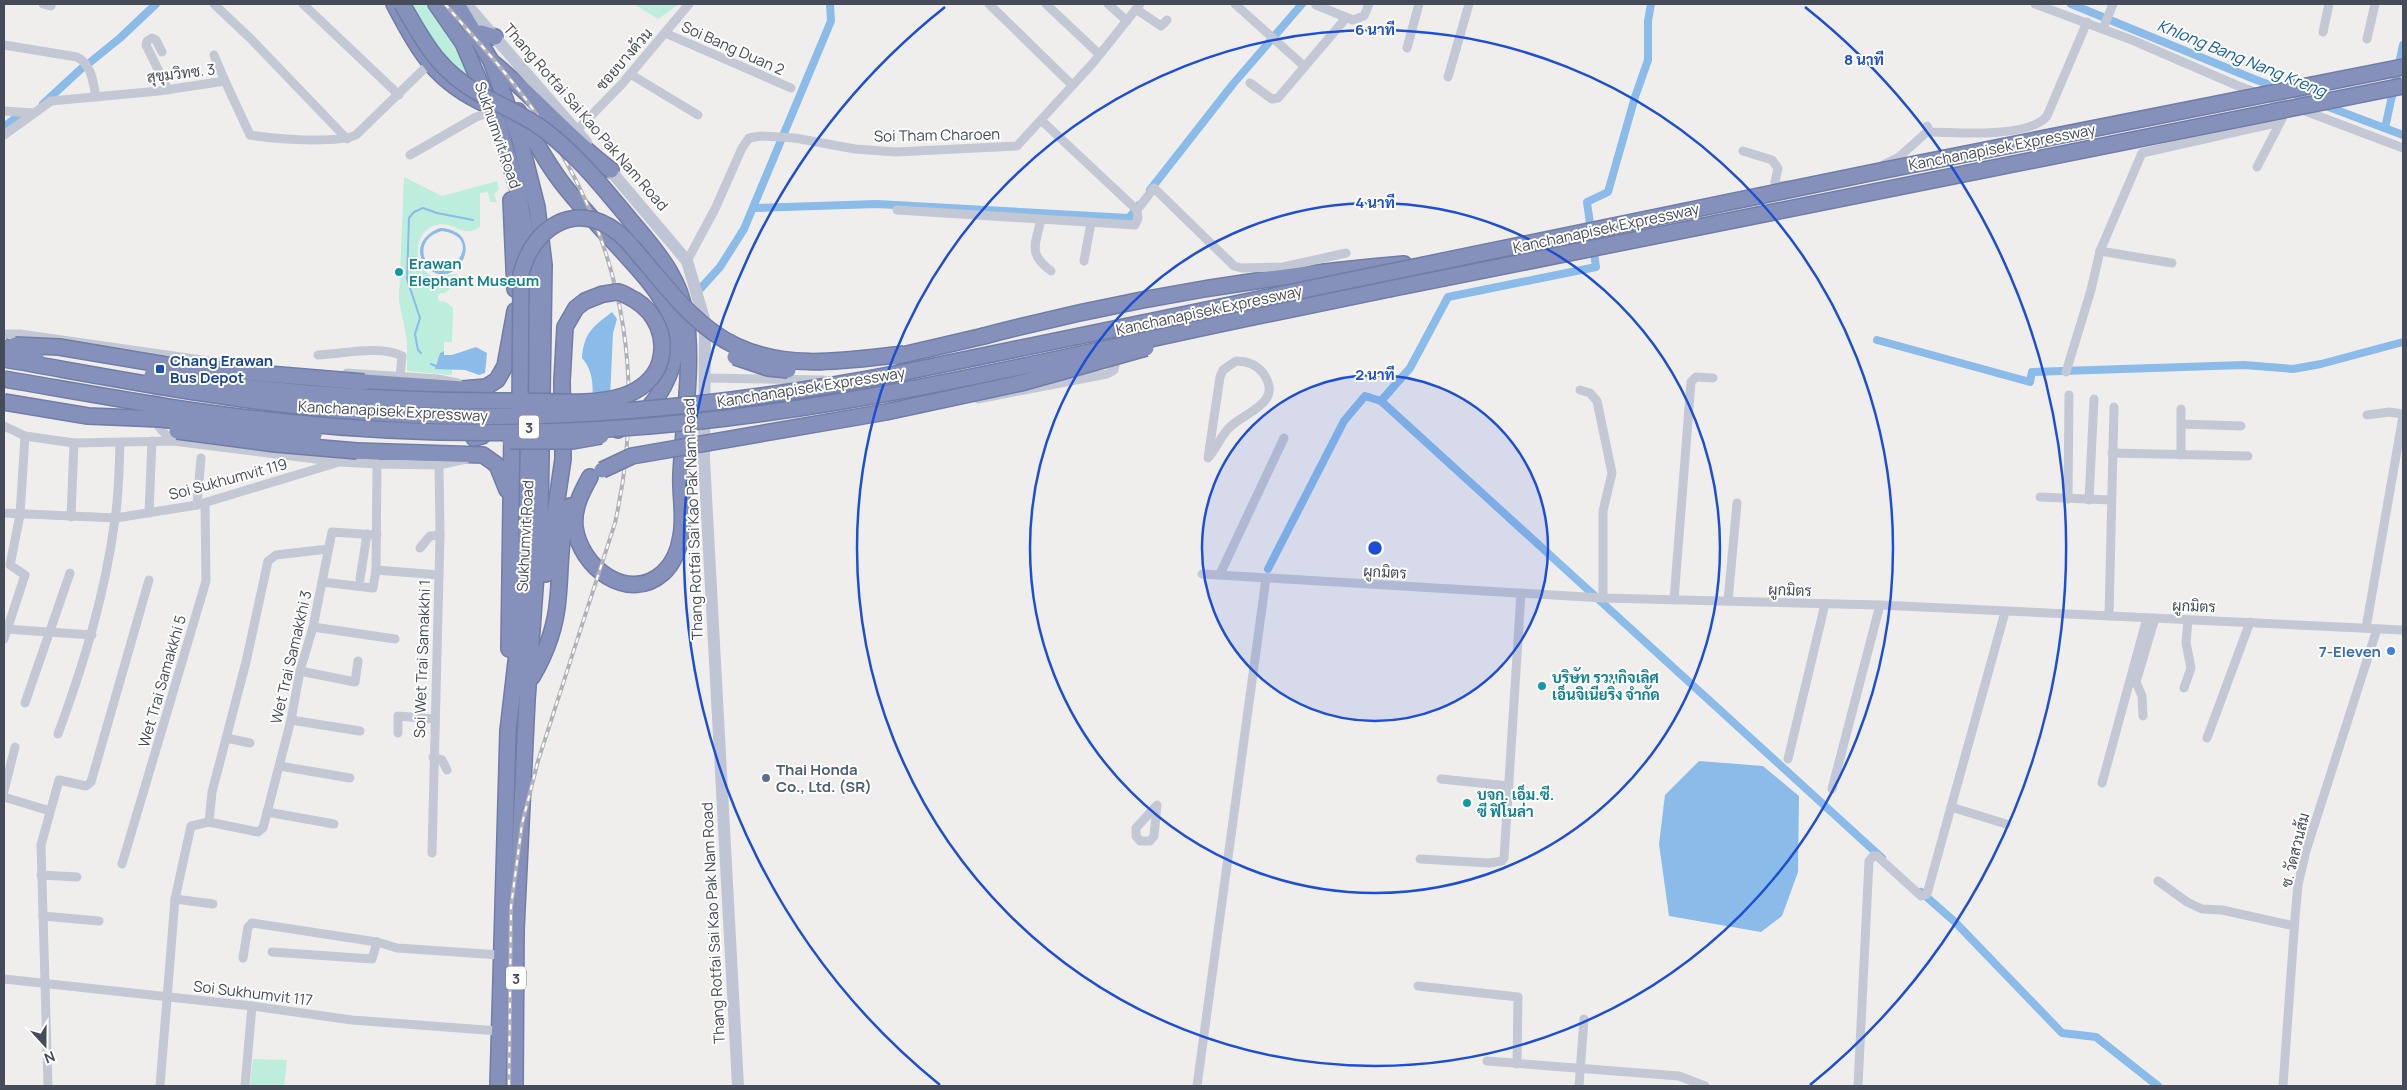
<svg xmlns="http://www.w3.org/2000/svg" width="2407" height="1090" font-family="Manrope,Sarabun,sans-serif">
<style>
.green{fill:#bceddd}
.water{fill:#8abbe9;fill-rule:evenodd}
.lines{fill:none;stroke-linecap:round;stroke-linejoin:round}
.stream{stroke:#8abbe9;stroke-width:2}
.canal{stroke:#8abbe9;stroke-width:8}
.highway-casing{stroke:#717ca7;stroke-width:18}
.street{stroke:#c4c8d4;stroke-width:9}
.secondary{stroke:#c0c5d6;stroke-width:12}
.highway{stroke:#8691bb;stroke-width:15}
.rail-casing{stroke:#afb0b8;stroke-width:4}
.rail{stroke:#fff;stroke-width:2;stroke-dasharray:5.5;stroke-linecap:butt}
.highway-bridge-casing{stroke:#717ca7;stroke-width:18;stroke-linecap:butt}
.highway-bridge{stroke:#8691bb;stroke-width:15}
.ring{fill:none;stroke:#1d4ed8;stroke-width:2.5}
.culture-dot{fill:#0f9aa8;stroke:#fff;stroke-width:2}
.transit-dot{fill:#1a4fb4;stroke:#fff;stroke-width:2}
.shop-dot{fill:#3f7fe0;stroke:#fff;stroke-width:2}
.service-dot{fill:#5c6f8a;stroke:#fff;stroke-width:2}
.labels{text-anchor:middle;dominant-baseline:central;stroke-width:4;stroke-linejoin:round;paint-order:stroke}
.shield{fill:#fff;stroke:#7e818c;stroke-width:1}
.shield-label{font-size:14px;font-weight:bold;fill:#464b5a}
.street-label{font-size:15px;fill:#464b5a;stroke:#fff}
.culture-label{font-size:15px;font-weight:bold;fill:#0d838f;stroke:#fff;text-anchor:start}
.transit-label{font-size:15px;font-weight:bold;fill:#164399;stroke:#fff;text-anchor:start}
.shop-label{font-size:15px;font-weight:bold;fill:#366cbe;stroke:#fff;text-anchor:end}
.service-label{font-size:15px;font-weight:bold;fill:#4e5e75;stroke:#fff;text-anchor:start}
.water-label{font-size:16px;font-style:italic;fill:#0f5ca4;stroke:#fff}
.centre{fill:#1d4ed8;stroke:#fff;stroke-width:2.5}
.ring-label{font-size:15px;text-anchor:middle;font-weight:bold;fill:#1d4ed8;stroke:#fff;stroke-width:4;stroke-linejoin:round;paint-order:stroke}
</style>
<rect width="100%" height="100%" fill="#f0eeed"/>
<g class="green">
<polygon points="402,4 436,4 478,76 468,86"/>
<polygon points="634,4 679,4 658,19"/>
<path d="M404,177L442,196L497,181L499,189L494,195L497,202H490L488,192L480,193V227C461,240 454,218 433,226C417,232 413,255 424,269C438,287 443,273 457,274L454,285L445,293H440L438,297L439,301L446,302L453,308L452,342H444V351L440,353L435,369H452V375L407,371V341L399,300Z"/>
<polygon points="253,1059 287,1060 284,1086 250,1086"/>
</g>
<g class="water">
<path d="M441,228C491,232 454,297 426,266C412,250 425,232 441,228ZM442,231C493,238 436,298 424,256C421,243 430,234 442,231Z"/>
<path d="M612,312L617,319L613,333L609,420H592C591,398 598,376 582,358C584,332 593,327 612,312Z"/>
<polygon points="476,347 487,353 485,373 479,375 465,370 435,369 440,353 444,351 444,355 452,355"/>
<polygon points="1699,761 1763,766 1799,796 1798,872 1782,916 1761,932 1669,916 1659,844 1665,795"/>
</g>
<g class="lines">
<g class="stream">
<polyline points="421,353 418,350 415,334 420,318 407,279 409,218 414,212 423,208 437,213 473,220"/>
<polyline points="431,364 436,366"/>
</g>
<g class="canal">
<polyline points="2071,4 2254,79 2403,135"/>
<polyline points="88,64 120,38 156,4"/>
<polyline points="43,104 82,68"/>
<polyline points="4,127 17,117 30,114"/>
<polyline points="2385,128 2403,45"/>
<polyline points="1150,190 1233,84 1302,4"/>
<polyline points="753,208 877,204 1129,218 1139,205"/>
<polyline points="701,288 720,267 744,229 831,21 830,4"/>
<polyline points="1877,340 2030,382 2032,372 2244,365 2293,369 2321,364 2403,342"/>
<polyline points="1381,401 1410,368 1448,297 1596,267 1587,202 1608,192 1635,97 1648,60 1648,21 1651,4"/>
<polyline points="1268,569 1344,421 1365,396 1381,401 1882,858"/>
<polyline points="1921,892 1955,922 2062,1033 2096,1037 2158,1086"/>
</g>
<g class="highway-casing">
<g id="highway">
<path d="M394,4C420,52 434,81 487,105"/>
<polyline points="436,4 463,43 499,127 518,190 529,256 531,300 527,519 522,610 508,731 498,1086"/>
<polyline points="457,4 491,61 520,140 537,207 544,265 540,518 527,700 516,929 515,1086"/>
<polyline points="470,38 481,33 495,37"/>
<path d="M492,62C534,96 568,138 611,170"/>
<path d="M518,111C533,137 547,165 566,188C584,211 605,232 624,253C658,291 692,325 667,379C657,402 640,419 618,430"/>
<polyline points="511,200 515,289"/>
<polyline points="1253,317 1389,289"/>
<path d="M984,336C1121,300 1263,276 1404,264"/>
<polyline points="364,382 462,389 486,387 497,380 505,366 515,311"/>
<path d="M474,438L482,436C486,420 489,402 477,389"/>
<polyline points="357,451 483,455 497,465 507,490"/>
<path d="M590,477C581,493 573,509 575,527C580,567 628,604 663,573C673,564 679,549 681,536C685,516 680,495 681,475C683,425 694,362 685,313C680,282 662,258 642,234"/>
<polyline points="546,574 563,459 562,381 565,327 576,308 585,301 603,294"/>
<polyline points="509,649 512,430"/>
<path d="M532,677C546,653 556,626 558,598C561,568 559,534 570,506"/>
</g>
</g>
<g class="street">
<polyline points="43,4 51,6"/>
<polyline points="214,4 252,40 347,139"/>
<polyline points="303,4 399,95"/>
<polyline points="989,4 1072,85"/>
<polyline points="1046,4 1099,54"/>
<polyline points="1108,4 1127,21"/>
<polyline points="1235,4 1304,66"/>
<polyline points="2035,4 2132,40 2236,85 2403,148"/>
<polyline points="1316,5 1353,20 1364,16 1369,4"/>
<polyline points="1136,9 1161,26 1167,20"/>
<polyline points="2103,29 2113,4"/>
<polyline points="2323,32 2329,4"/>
<polyline points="665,33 791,88"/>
<polyline points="2367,39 2375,4"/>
<path d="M4,45L77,57C92,65 93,82 96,97"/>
<polyline points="1407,48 1419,4"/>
<polyline points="162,52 156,40 152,38 147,41 146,45 168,90"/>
<polyline points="214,55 225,81"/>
<polyline points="630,74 698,115"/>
<polyline points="1448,77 1469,4"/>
<polyline points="1250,83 1272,99 1278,98 1346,18"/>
<polyline points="4,111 34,113"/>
<path d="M1927,126L1930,132C1957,133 2030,138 2047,116L2087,22"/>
<polyline points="576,131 621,85 689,4"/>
<path d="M4,135L51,101L159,91L225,81L250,135C273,139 336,144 356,135L429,64"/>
<polyline points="1743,151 1772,160 1778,168 1775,182 1777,186 1787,185"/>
<polyline points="410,155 476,117 493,112"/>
<polyline points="1883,165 1899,157 1928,131"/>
<polyline points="2257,167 2282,119"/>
<polyline points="897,210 1135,225 1138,218 1137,210 1041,120"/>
<polyline points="1137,210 1154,188 1234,266 1242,268 1283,267 1346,253"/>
<path d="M1041,220C1035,245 1028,254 1051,271"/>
<polyline points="2100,251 2172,263"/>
<polyline points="687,261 715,209 742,148 749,138 761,136 795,138 855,149 896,152 1017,146 1093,63 1140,4"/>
<polyline points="1084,261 1091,223"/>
<polyline points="4,334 20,334 209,361"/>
<path d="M318,355C343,354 380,345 402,356L400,376"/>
<path d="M1236,361C1247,361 1256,364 1263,373C1285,404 1243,412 1228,429C1220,438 1216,449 1208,458L1220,377L1223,370Z"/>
<polyline points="200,365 213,361 237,365"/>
<polyline points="2066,372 2091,290 2100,251 2142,153 2280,122"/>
<polyline points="347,373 438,379 458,383"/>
<polyline points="704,378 824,380"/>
<path d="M163,385C143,410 152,423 173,441"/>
<polyline points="1580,390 1590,393 1597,401 1612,473 1603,511 1603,598"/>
<polyline points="978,399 1107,374 1114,370 1117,357 1110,339 1104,336 1098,336"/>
<polyline points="2181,409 2181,455"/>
<polyline points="2367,415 2389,412 2403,414"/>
<polyline points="2181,424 2241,426"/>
<polyline points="4,426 25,436 74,443 173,441 339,462 377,464 439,465 466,459"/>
<polyline points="2112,453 2248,456"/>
<polyline points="2040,497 2111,500"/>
<polyline points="2068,499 2069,395"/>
<polyline points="2089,500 2094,399"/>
<polyline points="197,505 201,458"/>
<polyline points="4,513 116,518 197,505 336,463"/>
<polyline points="149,513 152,441"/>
<polyline points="71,517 74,443"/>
<polyline points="420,548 430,536 440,535"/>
<polyline points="376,570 439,575"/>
<polyline points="1202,574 1603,598 1880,605 2403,630"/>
<polyline points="1220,574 1284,438"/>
<polyline points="360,579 367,534"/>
<polyline points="322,582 373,588 376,570 377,464"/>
<polyline points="1674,600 1691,382 1696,377 1713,378"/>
<polyline points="1728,601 1737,503"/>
<polyline points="2109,616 2114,407"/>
<polyline points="313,627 395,639"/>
<polyline points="2366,628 2403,416"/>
<polyline points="5,629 92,635"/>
<polyline points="4,639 25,575 10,565 20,515 25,436"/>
<polyline points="300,671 355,682 358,661"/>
<polyline points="2184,688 2191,668 2186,643 2188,620"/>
<polyline points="25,703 70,573"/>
<polyline points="2143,716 2142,696 2136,682 2155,618"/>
<polyline points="291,720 360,731"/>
<polyline points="398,733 398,716 434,719"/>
<path d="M58,734C84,663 105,595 115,519C119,494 119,468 120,443"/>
<polyline points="226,738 250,743"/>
<polyline points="2207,738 2250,622"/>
<polyline points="433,757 442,760 447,770"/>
<polyline points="1788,759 1825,604"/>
<polyline points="280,766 350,778"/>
<polyline points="1441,779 1509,786"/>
<polyline points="2102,783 2147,618"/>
<polyline points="1832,789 1880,605"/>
<polyline points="4,791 15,747"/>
<polyline points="4,797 50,811"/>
<polygon points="1157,805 1154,836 1150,841 1140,841 1136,836 1136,828"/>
<polyline points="1951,807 2006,824"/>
<polyline points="267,812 334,824"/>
<polyline points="209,822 212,792 246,662 268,561 276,555 328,549"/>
<polyline points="432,853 440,535 439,465"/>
<polyline points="1420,859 1490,863 1502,861 1504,858 1521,593"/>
<polyline points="122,864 206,581 205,503"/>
<polyline points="41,875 77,877"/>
<polyline points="2158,881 2187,902 2202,909 2222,910 2294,926"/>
<polyline points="175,899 213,904"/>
<polyline points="43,916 99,921"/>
<polyline points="272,952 372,959 377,942"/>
<polyline points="243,958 248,927 252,923 377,942 397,948 500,955"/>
<polyline points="4,979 252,1006 352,1020 499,1031"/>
<polyline points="1418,986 1518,997 1517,1064"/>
<polyline points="1487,1061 1679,1076 1705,1086"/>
<polyline points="48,1086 41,845 59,780 86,786 91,782 149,580"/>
<polyline points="160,1086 175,899 191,826 209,822 258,832 263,828 291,720 300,671 313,627 332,532 377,535"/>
<polyline points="245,1086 252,1006"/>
<polyline points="1197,1086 1266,578"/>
<polyline points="1579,1086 1584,1019"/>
<polyline points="1858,1086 1869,861 1873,856 1877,856 1921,896 1927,894 2005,612"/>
<polyline points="2283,1086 2295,918 2298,885 2306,851 2377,629"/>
</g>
<g class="secondary">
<polyline points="466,4 586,142"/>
<polyline points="604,163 687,261 705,322 704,459 738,1086"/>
</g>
<use href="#highway" class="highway"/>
<g class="rail-casing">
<path id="rail" d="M445,4C475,39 508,73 535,112C622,237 648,374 615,523L538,761L522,824L511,907L509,1086"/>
</g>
<use href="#rail" class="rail"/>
<g class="highway-bridge-casing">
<g id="highway-bridge">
<path d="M402,4C425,44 438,70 480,94C501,106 524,115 543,129C582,158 611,198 642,234"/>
<polyline points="1389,289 2403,86"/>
<polyline points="15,345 59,347 172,366 364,382"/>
<polyline points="4,347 36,356"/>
<polyline points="735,357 768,368 788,370"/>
<polyline points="894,357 984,336"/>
<path d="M4,359C119,379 234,402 351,411C536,427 724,407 905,372L1875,172L2403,67"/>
<path d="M152,375C273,393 395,402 517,401C551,401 591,406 623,396C639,391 655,379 660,362C667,337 656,313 635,300C630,298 624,293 618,292C613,292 607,294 603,294"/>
<path d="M4,379C98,395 191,413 286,422C420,436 558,436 692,422C881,402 1067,356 1253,317"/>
<polyline points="4,402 88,416 160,419 314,435"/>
<path d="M520,409L521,274C532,229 574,199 617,232C628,240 636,252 645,262C672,294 698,328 736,346C789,371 848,360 904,354"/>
<polyline points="177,431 275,444 357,451"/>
<polyline points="510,441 573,441 601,436"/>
<polyline points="602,470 632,456 886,412 1021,383 1146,348"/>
</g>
</g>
<use href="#highway-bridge" class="highway-bridge"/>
</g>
<circle cx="1375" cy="548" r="173" fill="#1d4ed8" fill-opacity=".12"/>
<g class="ring">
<circle cx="1375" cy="548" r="173"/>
<circle cx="1375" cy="548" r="345"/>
<circle cx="1375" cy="548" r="518"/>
<path d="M940 1085A691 691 0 0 1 945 7M1805 7A691 691 0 0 1 1810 1085"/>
</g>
<g class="culture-dot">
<circle cx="399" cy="272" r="5"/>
<circle cx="1542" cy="686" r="5"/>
<circle cx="1467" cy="803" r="5"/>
</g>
<rect class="transit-dot" x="155" y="364" width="10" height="10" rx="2.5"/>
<circle class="shop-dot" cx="2391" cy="651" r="5"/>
<circle class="service-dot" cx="766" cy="778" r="5"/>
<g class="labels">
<g class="shield">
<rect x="519" y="415.5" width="20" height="23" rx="4"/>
<rect x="506" y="966.5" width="20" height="23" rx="4"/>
</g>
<g class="shield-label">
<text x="529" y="427">3</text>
<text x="516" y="978">3</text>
</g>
<g class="street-label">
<text transform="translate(733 48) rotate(24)">Soi Bang Duan 2</text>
<text transform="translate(624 59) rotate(-49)">ซอยบางด้วน</text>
<text transform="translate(181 73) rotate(-7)">สุขุมวิทซ. 3</text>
<text transform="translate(586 117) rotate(49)">Thang Rotfai Sai Kao Pak Nam Road</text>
<text transform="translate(498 135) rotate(71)">Sukhumvit Road</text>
<text transform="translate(937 135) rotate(-1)">Soi Tham Charoen</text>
<text transform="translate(2002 147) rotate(-11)">Kanchanapisek Expressway</text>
<text transform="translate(1606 228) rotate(-12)">Kanchanapisek Expressway</text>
<text transform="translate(1209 310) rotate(-12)">Kanchanapisek Expressway</text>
<text transform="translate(811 387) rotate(-9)">Kanchanapisek Expressway</text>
<text transform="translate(393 411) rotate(3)">Kanchanapisek Expressway</text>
<text transform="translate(228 479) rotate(-15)">Soi Sukhumvit 119</text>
<text transform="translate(693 519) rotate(-92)">Thang Rotfai Sai Kao Pak Nam Road</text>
<text transform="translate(525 536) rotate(-87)">Sukhumvit Road</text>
<text transform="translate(1385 572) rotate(3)">ผูกมิตร</text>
<text transform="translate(1790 590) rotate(2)">ผูกมิตร</text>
<text transform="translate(2194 606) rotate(2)">ผูกมิตร</text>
<text transform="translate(291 657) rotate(-77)">Wet Trai Samakkhi 3</text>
<text transform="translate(422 659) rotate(-88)">Soi Wet Trai Samakkhi 1</text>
<text transform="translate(162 681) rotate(-74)">Wet Trai Samakkhi 5</text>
<text transform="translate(2295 850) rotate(-76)">ซ. วัดสวนส้ม</text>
<text transform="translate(713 923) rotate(-93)">Thang Rotfai Sai Kao Pak Nam Road</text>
<text transform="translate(253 993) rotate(7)">Soi Sukhumvit 117</text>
</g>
<g class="culture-label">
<text x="409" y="263">Erawan<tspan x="409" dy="17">Elephant Museum</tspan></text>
<text x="1552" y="677">บริษัท รวมกิจเลิศ<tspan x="1552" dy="17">เอ็นจิเนียริ่ง จำกัด</tspan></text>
<text x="1477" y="794">บจก. เอ็ม.ซี.<tspan x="1477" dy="17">ซี ฟิโนล่า</tspan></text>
</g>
<g class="transit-label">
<text x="170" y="360">Chang Erawan<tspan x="170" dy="17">Bus Depot</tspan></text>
</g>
<g class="shop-label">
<text x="2381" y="651">7-Eleven</text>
</g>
<g class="service-label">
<text x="776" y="769">Thai Honda<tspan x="776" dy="17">Co., Ltd. (SR)</tspan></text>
</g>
<g class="water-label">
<text transform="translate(2242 58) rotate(22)">Khlong Bang Nang Kreng</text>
</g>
</g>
<circle cx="1375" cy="548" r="8" class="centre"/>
<g class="ring-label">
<text x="1375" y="35">6 นาที</text>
<text x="1864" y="65">8 นาที</text>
<text x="1375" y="208">4 นาที</text>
<text x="1375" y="380">2 นาที</text>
</g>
<rect width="2407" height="1090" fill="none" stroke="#464b5a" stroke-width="10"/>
<g transform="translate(45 1045) rotate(159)" stroke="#ffffff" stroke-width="4" paint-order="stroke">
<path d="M0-4L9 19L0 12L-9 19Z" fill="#464b5a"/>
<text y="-8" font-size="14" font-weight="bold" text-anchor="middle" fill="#464b5a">N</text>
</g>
</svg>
